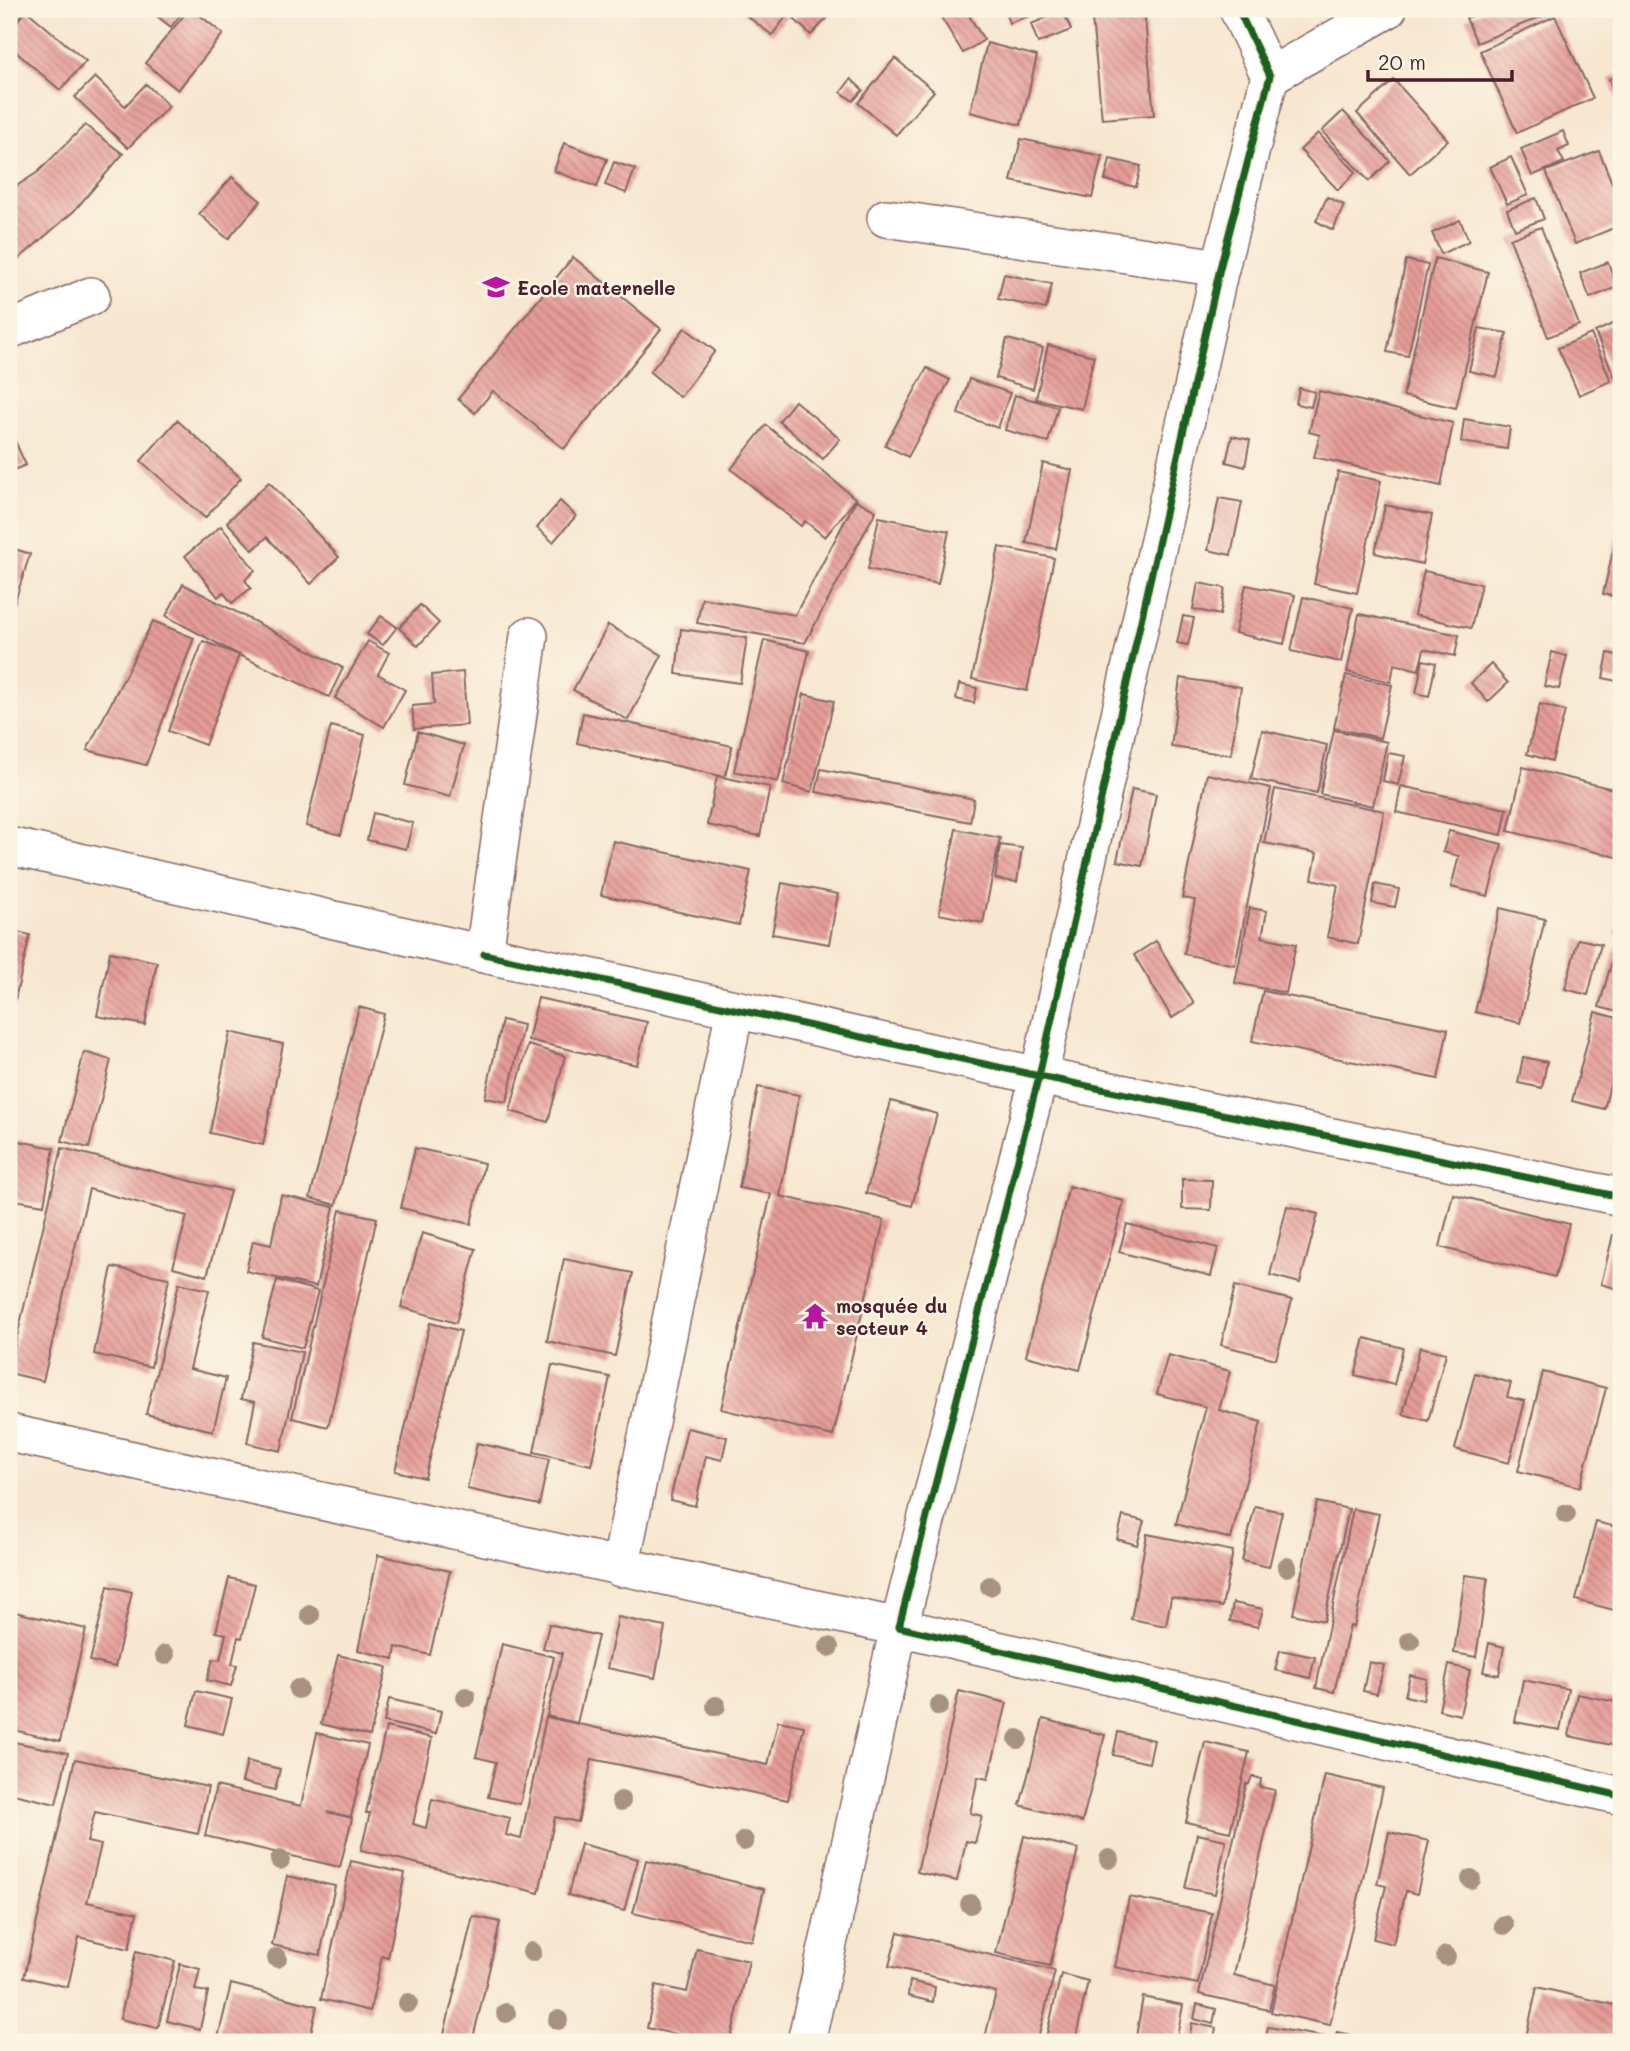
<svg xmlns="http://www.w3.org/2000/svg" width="1630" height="2051" font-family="Mali,sans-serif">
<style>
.building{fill:url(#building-back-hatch)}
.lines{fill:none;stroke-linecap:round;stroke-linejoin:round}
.minor-casing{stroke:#876565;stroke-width:40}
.minor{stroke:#fff;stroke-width:37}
.cycleway-casing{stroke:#fcf5e5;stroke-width:11}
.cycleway{stroke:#1b5e20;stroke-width:7}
.tree{fill:#a79280}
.labels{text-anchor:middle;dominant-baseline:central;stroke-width:5;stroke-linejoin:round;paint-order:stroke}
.poi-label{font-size:19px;font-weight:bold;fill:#4a1f2b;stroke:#fcf5e5;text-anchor:start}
</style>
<defs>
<pattern id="building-back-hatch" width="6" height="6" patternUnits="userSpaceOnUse" patternTransform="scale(1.75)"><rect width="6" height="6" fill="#e59c97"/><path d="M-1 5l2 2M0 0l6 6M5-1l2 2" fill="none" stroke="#bc7f7b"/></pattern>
</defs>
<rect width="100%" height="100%" fill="#fcf5e5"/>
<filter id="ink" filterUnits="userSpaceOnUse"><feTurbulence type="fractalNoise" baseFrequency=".0143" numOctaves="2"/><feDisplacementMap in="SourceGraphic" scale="14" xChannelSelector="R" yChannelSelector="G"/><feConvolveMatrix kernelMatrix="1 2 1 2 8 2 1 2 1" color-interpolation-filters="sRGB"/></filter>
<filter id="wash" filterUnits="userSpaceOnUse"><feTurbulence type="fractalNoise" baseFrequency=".00686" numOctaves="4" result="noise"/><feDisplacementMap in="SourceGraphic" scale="28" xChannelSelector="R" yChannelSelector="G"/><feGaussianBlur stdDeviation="1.57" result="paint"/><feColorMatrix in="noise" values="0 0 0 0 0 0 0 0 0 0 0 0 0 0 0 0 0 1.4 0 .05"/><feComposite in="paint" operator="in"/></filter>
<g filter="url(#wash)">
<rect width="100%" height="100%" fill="#f7e7d0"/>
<g id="blocks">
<g class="building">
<polygon points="9,9 19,9 9,21"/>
<polygon points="148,9 185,9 171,27"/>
<polygon points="189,9 192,9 223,34 178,90 145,63"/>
<polygon points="738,9 792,9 772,35"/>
<polygon points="803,9 821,9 829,16 811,35 794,19"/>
<polygon points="936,9 965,9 984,40 963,53"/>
<polygon points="1004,9 1049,9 1009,23"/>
<polygon points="1091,9 1144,9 1154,115 1102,119"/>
<polygon points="1489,9 1560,9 1477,43 1466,18"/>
<polygon points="26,10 86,61 60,90 9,46 9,31"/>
<polygon points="1063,11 1071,30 1038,43 1031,24"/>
<polygon points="1555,16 1593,98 1517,133 1480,51"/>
<polygon points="987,43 1037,56 1021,125 970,112"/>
<polygon points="895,58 934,91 896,135 858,103"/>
<polygon points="1621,74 1621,109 1609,79"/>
<polygon points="95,77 125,106 146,84 169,106 128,148 75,97"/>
<polygon points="851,79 863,90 853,101 841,92"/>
<polygon points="1394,80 1448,140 1410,174 1357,113"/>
<polygon points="1343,111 1390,161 1369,181 1322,131"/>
<polygon points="85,125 123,154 74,211 13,264 9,256 9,191 38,172"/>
<polygon points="1563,131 1569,146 1558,151 1564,162 1532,176 1521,149"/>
<polygon points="1318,133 1356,172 1338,190 1300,150"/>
<polygon points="1021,139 1102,156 1092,198 1011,181"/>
<polygon points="1621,139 1621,153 1614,145"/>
<polygon points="564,143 607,159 597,187 554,171"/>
<polygon points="1599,151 1621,205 1621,225 1575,244 1546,171"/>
<polygon points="1511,157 1528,195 1507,204 1490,167"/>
<polygon points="1110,159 1141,166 1136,187 1105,180"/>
<polygon points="614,162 635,169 626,193 605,185"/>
<polygon points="232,177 261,201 228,239 199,214"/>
<polygon points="1327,197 1344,205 1333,230 1316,221"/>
<polygon points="1536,198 1544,219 1515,230 1507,210"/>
<polygon points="1460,220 1469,241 1441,254 1432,233"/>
<polygon points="1541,227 1579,325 1548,337 1510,239"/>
<polygon points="573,257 661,329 564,449 493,391 475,413 458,399"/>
<polygon points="1435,258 1488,272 1456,408 1403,396"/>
<polygon points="1406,260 1428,265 1408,356 1387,352"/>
<polygon points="1608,262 1617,287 1590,298 1580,273"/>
<polygon points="1004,274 1052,284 1046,309 998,299"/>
<polygon points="1621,320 1621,391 1595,332"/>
<polygon points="685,328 715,351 680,397 650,372"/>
<polygon points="1479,328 1507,333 1497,377 1469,371"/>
<polygon points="1591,334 1611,381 1579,395 1558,348"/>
<polygon points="1007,339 1043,348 1033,389 996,378"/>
<polygon points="1048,345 1094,356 1082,409 1036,399"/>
<polygon points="927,368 950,380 908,457 885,445"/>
<polygon points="969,379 1010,393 998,428 958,414"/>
<polygon points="1299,388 1315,392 1311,407 1296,404"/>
<polygon points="1319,391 1453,423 1441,486 1314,457 1320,435 1309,432"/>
<polygon points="1015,395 1058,407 1048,442 1005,430"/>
<polygon points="795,401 840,439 823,459 779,421"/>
<polygon points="1464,419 1510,427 1507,449 1461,442"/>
<polygon points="177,420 241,478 205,518 141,461"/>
<polygon points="766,425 856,499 825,537 805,521 801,526 731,469"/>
<polygon points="9,428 26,465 9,472"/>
<polygon points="1232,436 1250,440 1245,467 1226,462"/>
<polygon points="1043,463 1072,470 1056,549 1026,543"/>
<polygon points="1338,472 1381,481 1357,593 1314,584"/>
<polygon points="269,482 339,557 311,584 267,537 253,550 227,522"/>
<polygon points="1219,498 1242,502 1231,555 1208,550"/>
<polygon points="856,500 876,511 805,643 697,623 702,598 795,615"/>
<polygon points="560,501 576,516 553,542 537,528"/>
<polygon points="1385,505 1432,515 1422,564 1375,553"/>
<polygon points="879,517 949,531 938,584 868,569"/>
<polygon points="1620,521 1621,521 1621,598 1603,594"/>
<polygon points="221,526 255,570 245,580 251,588 232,603 223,592 218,597 185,556"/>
<polygon points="9,547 30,554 9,620"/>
<polygon points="999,547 1054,558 1027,691 972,679"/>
<polygon points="1424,571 1481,584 1471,628 1414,615"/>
<polygon points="1198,583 1225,588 1220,615 1193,609"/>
<polygon points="183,584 343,668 329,697 241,656 166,616"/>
<polygon points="1246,585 1295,595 1284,644 1235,633"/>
<polygon points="1303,597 1353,608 1341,662 1291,651"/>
<polygon points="420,605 439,623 418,646 399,628"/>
<polygon points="1359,614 1459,635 1455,656 1424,649 1419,670 1394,664 1391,682 1347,672"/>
<polygon points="381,616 397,627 383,645 367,634"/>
<polygon points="1183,616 1194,618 1188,645 1177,643"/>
<polygon points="153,621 194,638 146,765 87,750"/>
<polygon points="608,625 662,655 628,720 573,690"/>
<polygon points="681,629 747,638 740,683 676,674"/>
<polygon points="764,640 809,651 778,782 734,771"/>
<polygon points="203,641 239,655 205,745 168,731"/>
<polygon points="368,641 389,653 378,674 405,690 384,727 335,698"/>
<polygon points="1552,652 1567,656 1559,689 1544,686"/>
<polygon points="1608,653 1621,656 1621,682 1603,678"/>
<polygon points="1423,660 1436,663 1429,696 1416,693"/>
<polygon points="1491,664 1508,683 1488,702 1471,683"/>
<polygon points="463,672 467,725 414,729 412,706 434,704 432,675"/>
<polygon points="1346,675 1392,685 1380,738 1334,728"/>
<polygon points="1180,678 1241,687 1231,755 1171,747"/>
<polygon points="959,684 977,688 974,703 956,699"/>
<polygon points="804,694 834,701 812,792 783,784"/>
<polygon points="1540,704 1565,711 1552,761 1527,754"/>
<polygon points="583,713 732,746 725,777 577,743"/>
<polygon points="331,726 365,735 341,835 306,826"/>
<polygon points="1262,730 1327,745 1317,793 1251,779"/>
<polygon points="1334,730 1387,742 1373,806 1320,794"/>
<polygon points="418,732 464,745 450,797 405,785"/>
<polygon points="1388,753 1405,756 1398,785 1383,781"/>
<polygon points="1523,767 1621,791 1621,858 1508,831"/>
<polygon points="821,769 974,799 970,822 816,792"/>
<polygon points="1207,774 1271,788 1235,965 1184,954 1195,900 1182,898"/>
<polygon points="717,776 770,787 760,836 707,825"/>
<polygon points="1401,786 1507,809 1502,835 1396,812"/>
<polygon points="1132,789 1156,794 1142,866 1117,861"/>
<polygon points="1275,789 1384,811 1358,944 1327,937 1338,885 1312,879 1317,853 1264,843"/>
<polygon points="373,813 413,823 406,849 367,840"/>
<polygon points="956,829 1000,838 983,923 939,914"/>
<polygon points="1449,831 1502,844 1488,896 1451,887 1459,856 1443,852"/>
<polygon points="613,841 751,871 739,925 601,895"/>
<polygon points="1000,845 1022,848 1017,882 995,879"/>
<polygon points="782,883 838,894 829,944 772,934"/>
<polygon points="1375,884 1399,889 1395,907 1372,903"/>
<polygon points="1250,908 1267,911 1262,937 1296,944 1286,993 1235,983"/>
<polygon points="1500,908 1545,919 1520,1023 1475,1012"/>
<polygon points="1620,917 1621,917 1621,936 1615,935"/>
<polygon points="9,930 30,935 10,1021 9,1021"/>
<polygon points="1578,939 1601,944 1588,995 1565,989"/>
<polygon points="1156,941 1194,1004 1172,1018 1134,955"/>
<polygon points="1616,946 1621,947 1621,1013 1599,1007"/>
<polygon points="110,952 157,962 145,1025 97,1016"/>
<polygon points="1263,991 1448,1029 1438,1079 1252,1041"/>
<polygon points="538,998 647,1022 637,1065 528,1040"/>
<polygon points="359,1007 384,1014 336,1205 310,1198"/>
<polygon points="1595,1012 1621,1019 1621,1042 1604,1109 1572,1101"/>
<polygon points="502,1020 523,1025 507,1102 485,1098"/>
<polygon points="230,1032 283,1044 263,1145 210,1133"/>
<polygon points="528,1045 565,1056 548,1122 510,1111"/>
<polygon points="84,1052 111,1060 89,1148 62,1141"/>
<polygon points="1523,1057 1547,1062 1542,1088 1518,1083"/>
<polygon points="758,1087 799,1095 780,1196 884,1220 833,1436 721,1409 771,1194 739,1188"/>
<polygon points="891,1101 937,1114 912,1206 866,1193"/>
<polygon points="9,1139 54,1148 44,1205 9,1199"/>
<polygon points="62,1148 230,1191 207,1276 173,1267 187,1216 89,1189 43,1381 9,1373 9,1370"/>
<polygon points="415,1148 484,1163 471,1224 401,1208"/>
<polygon points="1182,1179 1212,1180 1211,1210 1182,1209"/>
<polygon points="1069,1186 1124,1201 1080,1370 1026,1356"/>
<polygon points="1453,1194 1569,1224 1555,1277 1440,1247"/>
<polygon points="281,1195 334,1207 316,1287 246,1271 253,1241 271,1245"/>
<polygon points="1287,1206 1318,1214 1300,1283 1270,1275"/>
<polygon points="340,1210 377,1218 328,1427 292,1418"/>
<polygon points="1127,1224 1218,1248 1211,1276 1119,1252"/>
<polygon points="422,1233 476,1249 456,1323 401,1307"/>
<polygon points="1613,1235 1621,1237 1621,1290 1601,1284"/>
<polygon points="564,1259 633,1273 615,1356 547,1341"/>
<polygon points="112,1267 169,1278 151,1367 94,1354"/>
<polygon points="277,1280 318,1291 303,1348 262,1337"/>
<polygon points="179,1283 209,1290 190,1369 226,1378 213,1431 146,1414"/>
<polygon points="1235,1286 1292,1300 1276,1359 1221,1345"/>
<polygon points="430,1323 461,1331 425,1478 395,1471"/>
<polygon points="1365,1338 1403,1348 1394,1385 1355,1375"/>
<polygon points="253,1342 302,1352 281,1451 247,1443 255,1402 241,1399"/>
<polygon points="1420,1347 1446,1353 1428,1421 1403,1414"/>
<polygon points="1168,1355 1230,1371 1219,1410 1261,1422 1231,1539 1176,1524 1206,1407 1157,1394"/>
<polygon points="552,1365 610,1377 591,1465 534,1452"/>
<polygon points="1543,1372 1606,1388 1580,1487 1518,1471"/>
<polygon points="1475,1373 1511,1383 1507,1397 1525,1401 1509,1463 1455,1449"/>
<polygon points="687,1428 727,1437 722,1460 706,1456 695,1506 670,1500"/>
<polygon points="477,1443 549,1459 539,1505 467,1489"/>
<polygon points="1317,1502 1349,1509 1324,1621 1293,1614"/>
<polygon points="1255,1506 1282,1512 1269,1567 1242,1561"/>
<polygon points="1353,1509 1379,1514 1354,1627 1350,1626 1334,1692 1316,1688"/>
<polygon points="1123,1516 1144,1521 1137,1545 1117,1539"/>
<polygon points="1596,1522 1621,1528 1621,1612 1576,1600"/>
<polygon points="1147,1534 1233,1551 1222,1607 1171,1597 1166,1626 1131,1619"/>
<polygon points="378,1555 450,1571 430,1655 396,1647 394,1659 358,1650"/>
<polygon points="1465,1575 1488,1578 1476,1657 1454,1653"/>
<polygon points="229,1578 255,1584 242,1638 238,1637 232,1664 237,1665 231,1686 207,1680 213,1659 220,1660 226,1634 216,1632"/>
<polygon points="108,1586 132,1592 115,1667 90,1661"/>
<polygon points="1233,1603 1263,1609 1258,1627 1230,1621"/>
<polygon points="11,1611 86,1629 60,1741 9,1729 9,1624"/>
<polygon points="618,1617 665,1627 655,1678 607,1668"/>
<polygon points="549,1624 598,1636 577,1723 547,1716 562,1653 543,1648"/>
<polygon points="1489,1643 1504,1647 1499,1675 1483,1672"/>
<polygon points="502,1644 554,1657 520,1804 488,1797 496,1762 476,1757"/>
<polygon points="1280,1650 1315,1657 1310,1678 1275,1670"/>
<polygon points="338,1655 387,1667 370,1736 321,1724"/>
<polygon points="1369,1662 1384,1665 1377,1694 1363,1691"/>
<polygon points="1449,1665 1470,1670 1460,1715 1439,1710"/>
<polygon points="1410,1675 1427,1679 1423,1700 1405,1696"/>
<polygon points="1523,1680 1568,1689 1560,1730 1515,1722"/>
<polygon points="196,1691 232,1699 223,1734 188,1725"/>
<polygon points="959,1691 1007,1703 988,1779 978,1777 970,1813 982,1816 975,1843 966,1841 957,1881 917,1872"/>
<polygon points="1577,1694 1621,1703 1621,1747 1569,1736"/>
<polygon points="389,1699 441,1711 436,1734 384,1722"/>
<polygon points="546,1717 768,1765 778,1721 804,1726 788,1800 592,1759 578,1822 555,1817 539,1893 361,1850 370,1813 366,1813 386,1727 432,1738 413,1824 426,1828 432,1799 510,1818 506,1835 521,1839"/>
<polygon points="1043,1719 1105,1735 1082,1822 1020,1805"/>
<polygon points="1118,1732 1154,1740 1149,1763 1113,1755"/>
<polygon points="317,1733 368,1745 351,1817 327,1812 352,1818 340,1867 205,1836 216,1786 301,1806"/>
<polygon points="9,1741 68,1753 56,1804 9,1793"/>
<polygon points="1205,1742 1249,1752 1230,1832 1186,1822"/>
<polygon points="75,1759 208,1787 198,1834 95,1812 87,1842 101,1845 87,1902 137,1913 129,1949 79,1937 68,1987 24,1977"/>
<polygon points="247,1761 280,1769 275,1790 242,1782"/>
<polygon points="1325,1775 1383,1788 1330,2025 1271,2012"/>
<polygon points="1252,1776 1261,1779 1260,1787 1275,1790 1234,1975 1275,1985 1269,2010 1199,1994 1246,1784 1249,1784"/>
<polygon points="1389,1832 1429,1841 1417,1894 1406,1891 1393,1944 1373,1939 1386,1886 1377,1884"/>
<polygon points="1197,1834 1226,1840 1215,1894 1185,1888"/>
<polygon points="1024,1836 1078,1849 1050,1966 996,1953"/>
<polygon points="581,1844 638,1859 624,1911 568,1895"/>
<polygon points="646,1860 764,1889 752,1941 633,1913"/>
<polygon points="351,1861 405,1873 388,1958 382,1956 370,2011 321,1999"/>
<polygon points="287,1876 335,1886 320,1955 272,1945"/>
<polygon points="1129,1897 1212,1913 1198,1984 1115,1967"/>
<polygon points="473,1916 500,1922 483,1997 472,2042 442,2042"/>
<polygon points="898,1932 1055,1971 1037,2042 984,2042 996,1992 889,1966"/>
<polygon points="697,1949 749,1961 730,2042 711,2042 647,2028 656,1985 687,1992"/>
<polygon points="136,1951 175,1961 158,2028 120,2019"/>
<polygon points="180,1964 200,1969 195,1990 208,1992 200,2029 167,2021"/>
<polygon points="1061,1974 1088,1981 1075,2042 1045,2042"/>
<polygon points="910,1981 935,1987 933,2002 908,1996"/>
<polygon points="231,1984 317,2006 309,2042 233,2042 218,2038"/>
<polygon points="1537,1987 1619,2006 1611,2042 1525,2042"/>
<polygon points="1143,1997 1183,2005 1176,2042 1135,2042"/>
<polygon points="1197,2004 1216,2009 1213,2024 1194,2019"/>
<polygon points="1192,2023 1216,2028 1213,2042 1189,2040"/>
<polygon points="1268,2027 1325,2037 1324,2042 1265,2042"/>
<polygon points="1337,2032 1377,2041 1377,2042 1334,2042"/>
</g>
</g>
</g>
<g filter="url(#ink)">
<use href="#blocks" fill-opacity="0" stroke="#876565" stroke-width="2"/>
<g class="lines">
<g class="minor-casing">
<g id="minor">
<polyline points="1270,76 1388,9"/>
<polyline points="886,218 1220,268"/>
<polyline points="9,330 91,296"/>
<polyline points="9,846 484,954 529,636"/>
<polyline points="484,954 1039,1076 1220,268 1270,76 1238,9"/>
<polyline points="1621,1197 1039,1076 899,1627 1621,1796"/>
<polyline points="9,1433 899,1627 806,2042"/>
<polyline points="620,1568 735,1009"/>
</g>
</g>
<use href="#minor" class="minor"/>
<g class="cycleway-casing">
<g id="cycleway">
<polyline points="484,954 1039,1076 1220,268 1270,76 1238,9"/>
<polyline points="1621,1197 1039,1076 899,1627 1621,1796"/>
</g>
</g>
<use href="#cycleway" class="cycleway"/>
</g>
<g class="tree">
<circle cx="1566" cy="1514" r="10"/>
<circle cx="1287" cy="1567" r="10"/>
<circle cx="990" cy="1586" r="10"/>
<circle cx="310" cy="1615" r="10"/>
<circle cx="1410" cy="1641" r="10"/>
<circle cx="829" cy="1647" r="10"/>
<circle cx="165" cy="1655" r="10"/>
<circle cx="298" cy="1689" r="10"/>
<circle cx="466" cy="1697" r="10"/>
<circle cx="716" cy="1706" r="10"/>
<circle cx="939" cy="1706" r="10"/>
<circle cx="1018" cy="1739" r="10"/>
<circle cx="621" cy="1801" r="10"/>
<circle cx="744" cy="1841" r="10"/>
<circle cx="1109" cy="1859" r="10"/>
<circle cx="280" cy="1860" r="10"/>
<circle cx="1471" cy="1879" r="10"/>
<circle cx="970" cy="1904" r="10"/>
<circle cx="1504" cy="1925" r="10"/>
<circle cx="532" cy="1952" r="10"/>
<circle cx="1446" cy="1956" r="10"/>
<circle cx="277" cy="1958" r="10"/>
<circle cx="408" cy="2003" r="10"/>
<circle cx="506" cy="2013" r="10"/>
<circle cx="558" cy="2020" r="10"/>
</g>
</g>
<defs>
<g id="school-bare" transform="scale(2.1)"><path d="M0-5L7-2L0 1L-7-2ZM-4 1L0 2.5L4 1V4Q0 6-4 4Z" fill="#b5179e" stroke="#fcf5e5" stroke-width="2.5" paint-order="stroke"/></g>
<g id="temple-bare" transform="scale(2.1)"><path d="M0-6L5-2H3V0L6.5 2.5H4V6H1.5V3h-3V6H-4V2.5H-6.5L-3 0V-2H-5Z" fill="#b5179e" stroke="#fcf5e5" stroke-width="2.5" paint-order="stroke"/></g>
</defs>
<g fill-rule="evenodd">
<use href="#school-bare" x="496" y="287"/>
<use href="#temple-bare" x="815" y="1316"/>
</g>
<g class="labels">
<g class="poi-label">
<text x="517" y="287">Ecole maternelle</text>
<text x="836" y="1305">mosquée du<tspan x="836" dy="22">secteur 4</tspan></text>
</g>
</g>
<rect width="1630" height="2051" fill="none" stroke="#fcf5e5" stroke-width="35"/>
<path d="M1368 70v10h144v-10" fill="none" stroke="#4a1f2b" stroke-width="3.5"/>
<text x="1378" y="70" font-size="21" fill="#4a1f2b" stroke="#fcf5e5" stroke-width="5" paint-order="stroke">20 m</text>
</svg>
